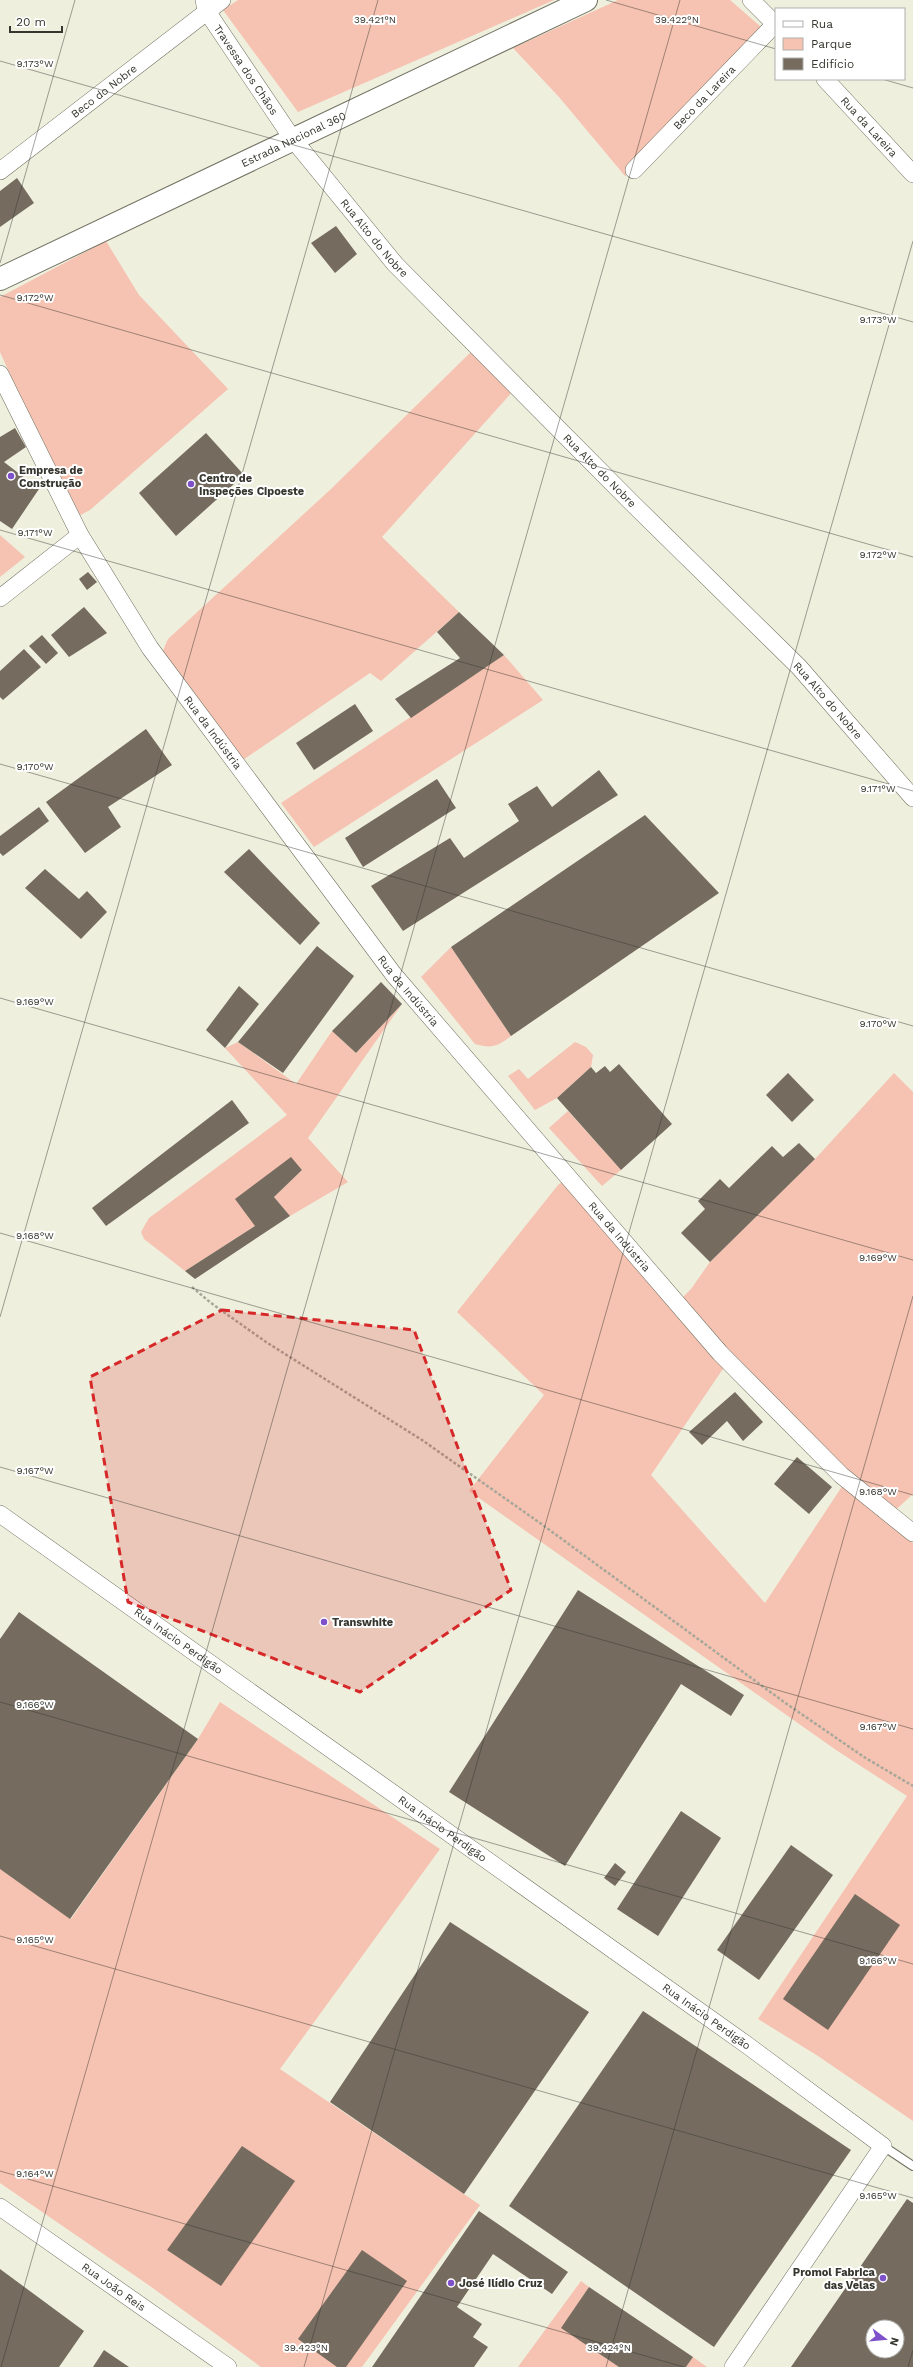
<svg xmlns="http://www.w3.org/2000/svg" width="913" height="2367" font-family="'Work Sans',sans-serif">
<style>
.green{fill:#f6c2b1}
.building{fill:#756b5f;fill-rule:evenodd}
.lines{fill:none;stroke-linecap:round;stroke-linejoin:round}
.lane-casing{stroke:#717162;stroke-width:10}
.street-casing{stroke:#717162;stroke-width:18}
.secondary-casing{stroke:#717162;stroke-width:24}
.path{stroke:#a7a79a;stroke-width:2.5;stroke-dasharray:3 2;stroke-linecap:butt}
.lane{stroke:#fff;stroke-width:8}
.street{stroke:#fff;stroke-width:17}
.secondary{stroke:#fff;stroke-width:22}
.marked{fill:#d62828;fill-opacity:0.2;stroke:#d62828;stroke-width:3;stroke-dasharray:8 5;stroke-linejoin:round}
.ticks{fill:none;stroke:#36362f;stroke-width:1;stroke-opacity:0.45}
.poi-dot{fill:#7e51ca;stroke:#fff;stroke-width:1.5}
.labels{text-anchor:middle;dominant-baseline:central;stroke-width:4;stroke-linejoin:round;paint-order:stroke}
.street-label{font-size:11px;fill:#36362f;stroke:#fff}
.poi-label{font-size:11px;font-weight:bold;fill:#36362f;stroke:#fff;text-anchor:start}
.ticks-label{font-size:10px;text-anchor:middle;fill:#36362f;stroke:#fff;stroke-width:4;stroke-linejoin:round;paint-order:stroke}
</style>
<rect width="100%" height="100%" fill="#efefde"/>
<g class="green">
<polygon points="238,0 554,0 298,112 223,10"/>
<polygon points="618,0 730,0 768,33 625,176 559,97 513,48"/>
<polygon points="106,241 139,295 228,389 90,510 75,518 0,352 0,297"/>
<polygon points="474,349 514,390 382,537 459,612 381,681 370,673 240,762 161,655 168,639 331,489"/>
<polygon points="0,535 25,557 0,577"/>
<polygon points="504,655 543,700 314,847 281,803"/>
<path d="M451,947L511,1036C498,1046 492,1049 475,1044L421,977Z"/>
<polygon points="402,1004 308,1138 348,1182 290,1216 274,1197 302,1170 291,1158 255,1226 185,1271 144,1239 141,1232 149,1218 287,1115 225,1048 238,1042 296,1084 332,1031 356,1053"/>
<polygon points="575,1042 586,1047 593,1055 591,1067 557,1098 535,1110 508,1076 519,1069 528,1079"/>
<polygon points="894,1073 913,1092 913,1494 890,1515 679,1301 691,1289 710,1262 815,1159"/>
<polygon points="568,1111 621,1170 602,1186 549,1128"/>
<polygon points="565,1180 727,1363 651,1475 765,1603 843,1485 913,1543 913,2121 818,2056 758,2019 907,1796 836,1750 469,1491 544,1395 457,1312 558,1185"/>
<polygon points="220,1702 440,1849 280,2069 480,2205 362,2367 261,2367 150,2286 0,2183 0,1869 71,1919 198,1739"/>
<polygon points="581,2281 589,2287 562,2328 619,2367 518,2367"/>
<polygon points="693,2357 707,2367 686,2367"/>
</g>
<g class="building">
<polygon points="17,178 34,203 0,227 0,191"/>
<polygon points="336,226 357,254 335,273 311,243"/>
<polygon points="15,428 26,447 4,462 39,489 12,529 0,521 0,437"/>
<polygon points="206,433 244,475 176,536 139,493"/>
<polygon points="88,572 97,582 87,590 79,579"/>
<polygon points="84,607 107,633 69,657 51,635"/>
<polygon points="459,612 504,655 411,718 395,699 460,658 437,632"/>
<polygon points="42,635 58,653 46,664 29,646"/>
<polygon points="24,649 41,667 3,700 0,697 0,671"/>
<polygon points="355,704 373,731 314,770 296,743"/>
<polygon points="146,729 172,765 108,807 121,827 85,853 46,802"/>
<polygon points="599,770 618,795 403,931 371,886 450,838 464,858 519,821 508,804 537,786 552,807"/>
<polygon points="437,779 456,808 363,867 345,838"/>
<polygon points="39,807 49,821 3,856 0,853 0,836"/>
<polygon points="645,815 719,893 511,1036 451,947"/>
<polygon points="249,849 320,923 300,945 224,872"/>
<polygon points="45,869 79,899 87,891 107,912 81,939 25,888"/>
<polygon points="317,946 354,976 283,1073 238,1042"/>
<polygon points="381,982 402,1004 356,1053 332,1031"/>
<polygon points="239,986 259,1004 225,1048 206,1030"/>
<polygon points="619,1064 672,1124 621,1170 557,1098 591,1067 596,1073 605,1066 610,1072"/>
<polygon points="788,1073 814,1100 792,1122 766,1095"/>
<polygon points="232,1100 249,1123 106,1226 92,1208"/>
<polygon points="799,1143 815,1159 710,1262 681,1233 705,1209 698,1201 720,1179 729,1188 772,1146 783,1157"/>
<polygon points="291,1157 302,1170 274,1197 290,1216 195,1279 185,1271 255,1226 235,1199"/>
<polygon points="735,1392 763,1422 743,1441 727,1421 702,1445 689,1432"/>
<polygon points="797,1457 832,1487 809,1514 774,1484"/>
<polygon points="578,1590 744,1695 731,1716 681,1684 565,1866 449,1792"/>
<polygon points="19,1612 198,1739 70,1919 0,1869 0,1639"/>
<polygon points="681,1811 721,1838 658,1936 617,1909"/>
<polygon points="791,1845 833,1875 759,1980 717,1950"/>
<polygon points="615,1863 626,1872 615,1886 604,1878"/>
<polygon points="855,1894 900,1925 828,2030 783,1999"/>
<polygon points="450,1922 589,2012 464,2194 330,2102"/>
<polygon points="643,2011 851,2150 714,2347 509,2206"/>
<polygon points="242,2146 295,2181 221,2286 167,2250"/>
<path d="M907,2199L913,2203V2367H791ZM873,2327H897V2351H873Z"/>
<polygon points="479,2211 568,2272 552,2294 493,2254 457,2307 482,2324 473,2337 488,2347 474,2367 372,2367"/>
<polygon points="362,2250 407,2281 346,2367 337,2367 298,2339"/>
<polygon points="0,2269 84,2331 59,2367 0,2367"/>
<polygon points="589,2287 693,2357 686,2367 619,2367 561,2328"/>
<polygon points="104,2350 129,2367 93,2367"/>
</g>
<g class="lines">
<g class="lane-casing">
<polyline id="lane" points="883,2146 913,2166"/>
</g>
<g class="street-casing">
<g id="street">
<path id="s1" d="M204,0L206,10L292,138L395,264L632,503L799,667L913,798"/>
<polyline points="751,0 776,25"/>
<path id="s2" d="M825,79L913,174"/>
<path id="s3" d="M634,170L775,24"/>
<path id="s4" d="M0,171L222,0"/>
<path id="s5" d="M0,374L80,535L150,648L394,975L720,1353L841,1475L913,1533"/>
<polyline points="0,598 80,535"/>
<path id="s6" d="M0,1514L747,2045L883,2146L733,2367"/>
<path id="s7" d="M0,2207L228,2367"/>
</g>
</g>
<g class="secondary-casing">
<g id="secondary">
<path id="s8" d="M0,279L586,0"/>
</g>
</g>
<polyline class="path" points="192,1287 211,1303 266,1342 422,1440 540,1523 784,1702 864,1757 913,1786"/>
<use href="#lane" class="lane"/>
<use href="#street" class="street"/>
<use href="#secondary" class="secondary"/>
</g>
<path class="marked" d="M222,1310L414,1330L511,1590L360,1692L128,1602L90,1377Z"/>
<path class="ticks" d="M606,0L776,49M0,61L913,322M882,79L913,88M0,263L75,0M0,295L913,557M0,530L913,791M0,764L913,1026M0,998L913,1260M0,1233L913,1495M0,1317L378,0M0,1467L913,1729M0,1702L913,1964M0,1936L913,2198M0,2171L684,2367M1,2367L680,0M304,2367L913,241M606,2367L913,1296M908,2367L913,2350"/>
<g class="poi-dot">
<circle cx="11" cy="476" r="4"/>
<circle cx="191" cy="484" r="4"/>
<circle cx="324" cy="1622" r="4"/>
<circle cx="883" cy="2278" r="4"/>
<circle cx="451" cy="2283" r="4"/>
</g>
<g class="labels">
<g class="street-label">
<text stroke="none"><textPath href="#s1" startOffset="82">Travessa dos Chãos</textPath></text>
<text stroke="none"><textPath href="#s4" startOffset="131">Beco do Nobre</textPath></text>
<text stroke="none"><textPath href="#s3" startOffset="101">Beco da Lareira</textPath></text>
<text stroke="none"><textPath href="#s2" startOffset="65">Rua da Lareira</textPath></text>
<text stroke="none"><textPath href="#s8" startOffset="325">Estrada Nacional 360</textPath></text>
<text stroke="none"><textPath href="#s1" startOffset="294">Rua Alto do Nobre</textPath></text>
<text stroke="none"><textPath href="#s1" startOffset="618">Rua Alto do Nobre</textPath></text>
<text stroke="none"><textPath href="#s1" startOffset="942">Rua Alto do Nobre</textPath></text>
<text stroke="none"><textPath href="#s5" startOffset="418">Rua da Indústria</textPath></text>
<text stroke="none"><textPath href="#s5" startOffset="742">Rua da Indústria</textPath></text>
<text stroke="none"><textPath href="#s5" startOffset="1066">Rua da Indústria</textPath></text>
<text stroke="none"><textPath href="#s6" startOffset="219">Rua Inácio Perdigão</textPath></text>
<text stroke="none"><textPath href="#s6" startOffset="543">Rua Inácio Perdigão</textPath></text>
<text stroke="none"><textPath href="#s6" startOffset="867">Rua Inácio Perdigão</textPath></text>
<text stroke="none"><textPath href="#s7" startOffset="139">Rua João Reis</textPath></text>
</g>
<g class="poi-label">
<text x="19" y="470">Empresa de<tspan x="19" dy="13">Construção</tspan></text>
<text x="199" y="478">Centro de<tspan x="199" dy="13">Inspeções Cipoeste</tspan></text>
<text x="332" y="1622">Transwhite</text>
<text x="875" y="2272" text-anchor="end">Promol Fabrica<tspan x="875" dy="13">das Velas</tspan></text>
<text x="459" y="2283">José Ilídio Cruz</text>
</g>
</g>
<g class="ticks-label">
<text x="375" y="23">39.421°N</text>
<text x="677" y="23">39.422°N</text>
<text x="35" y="67">9.173°W</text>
<text x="35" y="301">9.172°W</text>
<text x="878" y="323">9.173°W</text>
<text x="35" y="536">9.171°W</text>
<text x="878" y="558">9.172°W</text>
<text x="35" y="770">9.170°W</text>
<text x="878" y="792">9.171°W</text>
<text x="35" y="1005">9.169°W</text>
<text x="878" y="1027">9.170°W</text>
<text x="35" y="1239">9.168°W</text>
<text x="878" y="1261">9.169°W</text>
<text x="35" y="1474">9.167°W</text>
<text x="878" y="1495">9.168°W</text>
<text x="35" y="1708">9.166°W</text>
<text x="878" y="1730">9.167°W</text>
<text x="35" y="1943">9.165°W</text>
<text x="878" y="1964">9.166°W</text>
<text x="35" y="2177">9.164°W</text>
<text x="878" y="2199">9.165°W</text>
<text x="306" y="2351">39.423°N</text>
<text x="609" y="2351">39.424°N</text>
</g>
<rect x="775" y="8" width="130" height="72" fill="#ffffff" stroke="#afafac"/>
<rect x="783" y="21" width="20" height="6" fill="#ffffff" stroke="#afafac"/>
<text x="811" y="28" font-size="12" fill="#36362f">Rua</text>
<rect x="783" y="38" width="20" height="12" fill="#f6c2b1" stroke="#afafac"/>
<text x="811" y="48" font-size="12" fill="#36362f">Parque</text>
<rect x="783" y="58" width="20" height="12" fill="#756b5f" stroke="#afafac"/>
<text x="811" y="68" font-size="12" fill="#36362f">Edifício</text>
<g transform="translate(885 2339) rotate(106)"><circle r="19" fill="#ffffff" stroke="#afafac"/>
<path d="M0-3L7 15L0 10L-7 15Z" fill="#7e51ca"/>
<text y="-6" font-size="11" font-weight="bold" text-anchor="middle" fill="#36362f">N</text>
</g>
<path d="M10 26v6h52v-6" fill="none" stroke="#36362f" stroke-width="2"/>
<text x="16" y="26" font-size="12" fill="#36362f" stroke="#ffffff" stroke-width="3" paint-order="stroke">20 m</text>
</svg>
